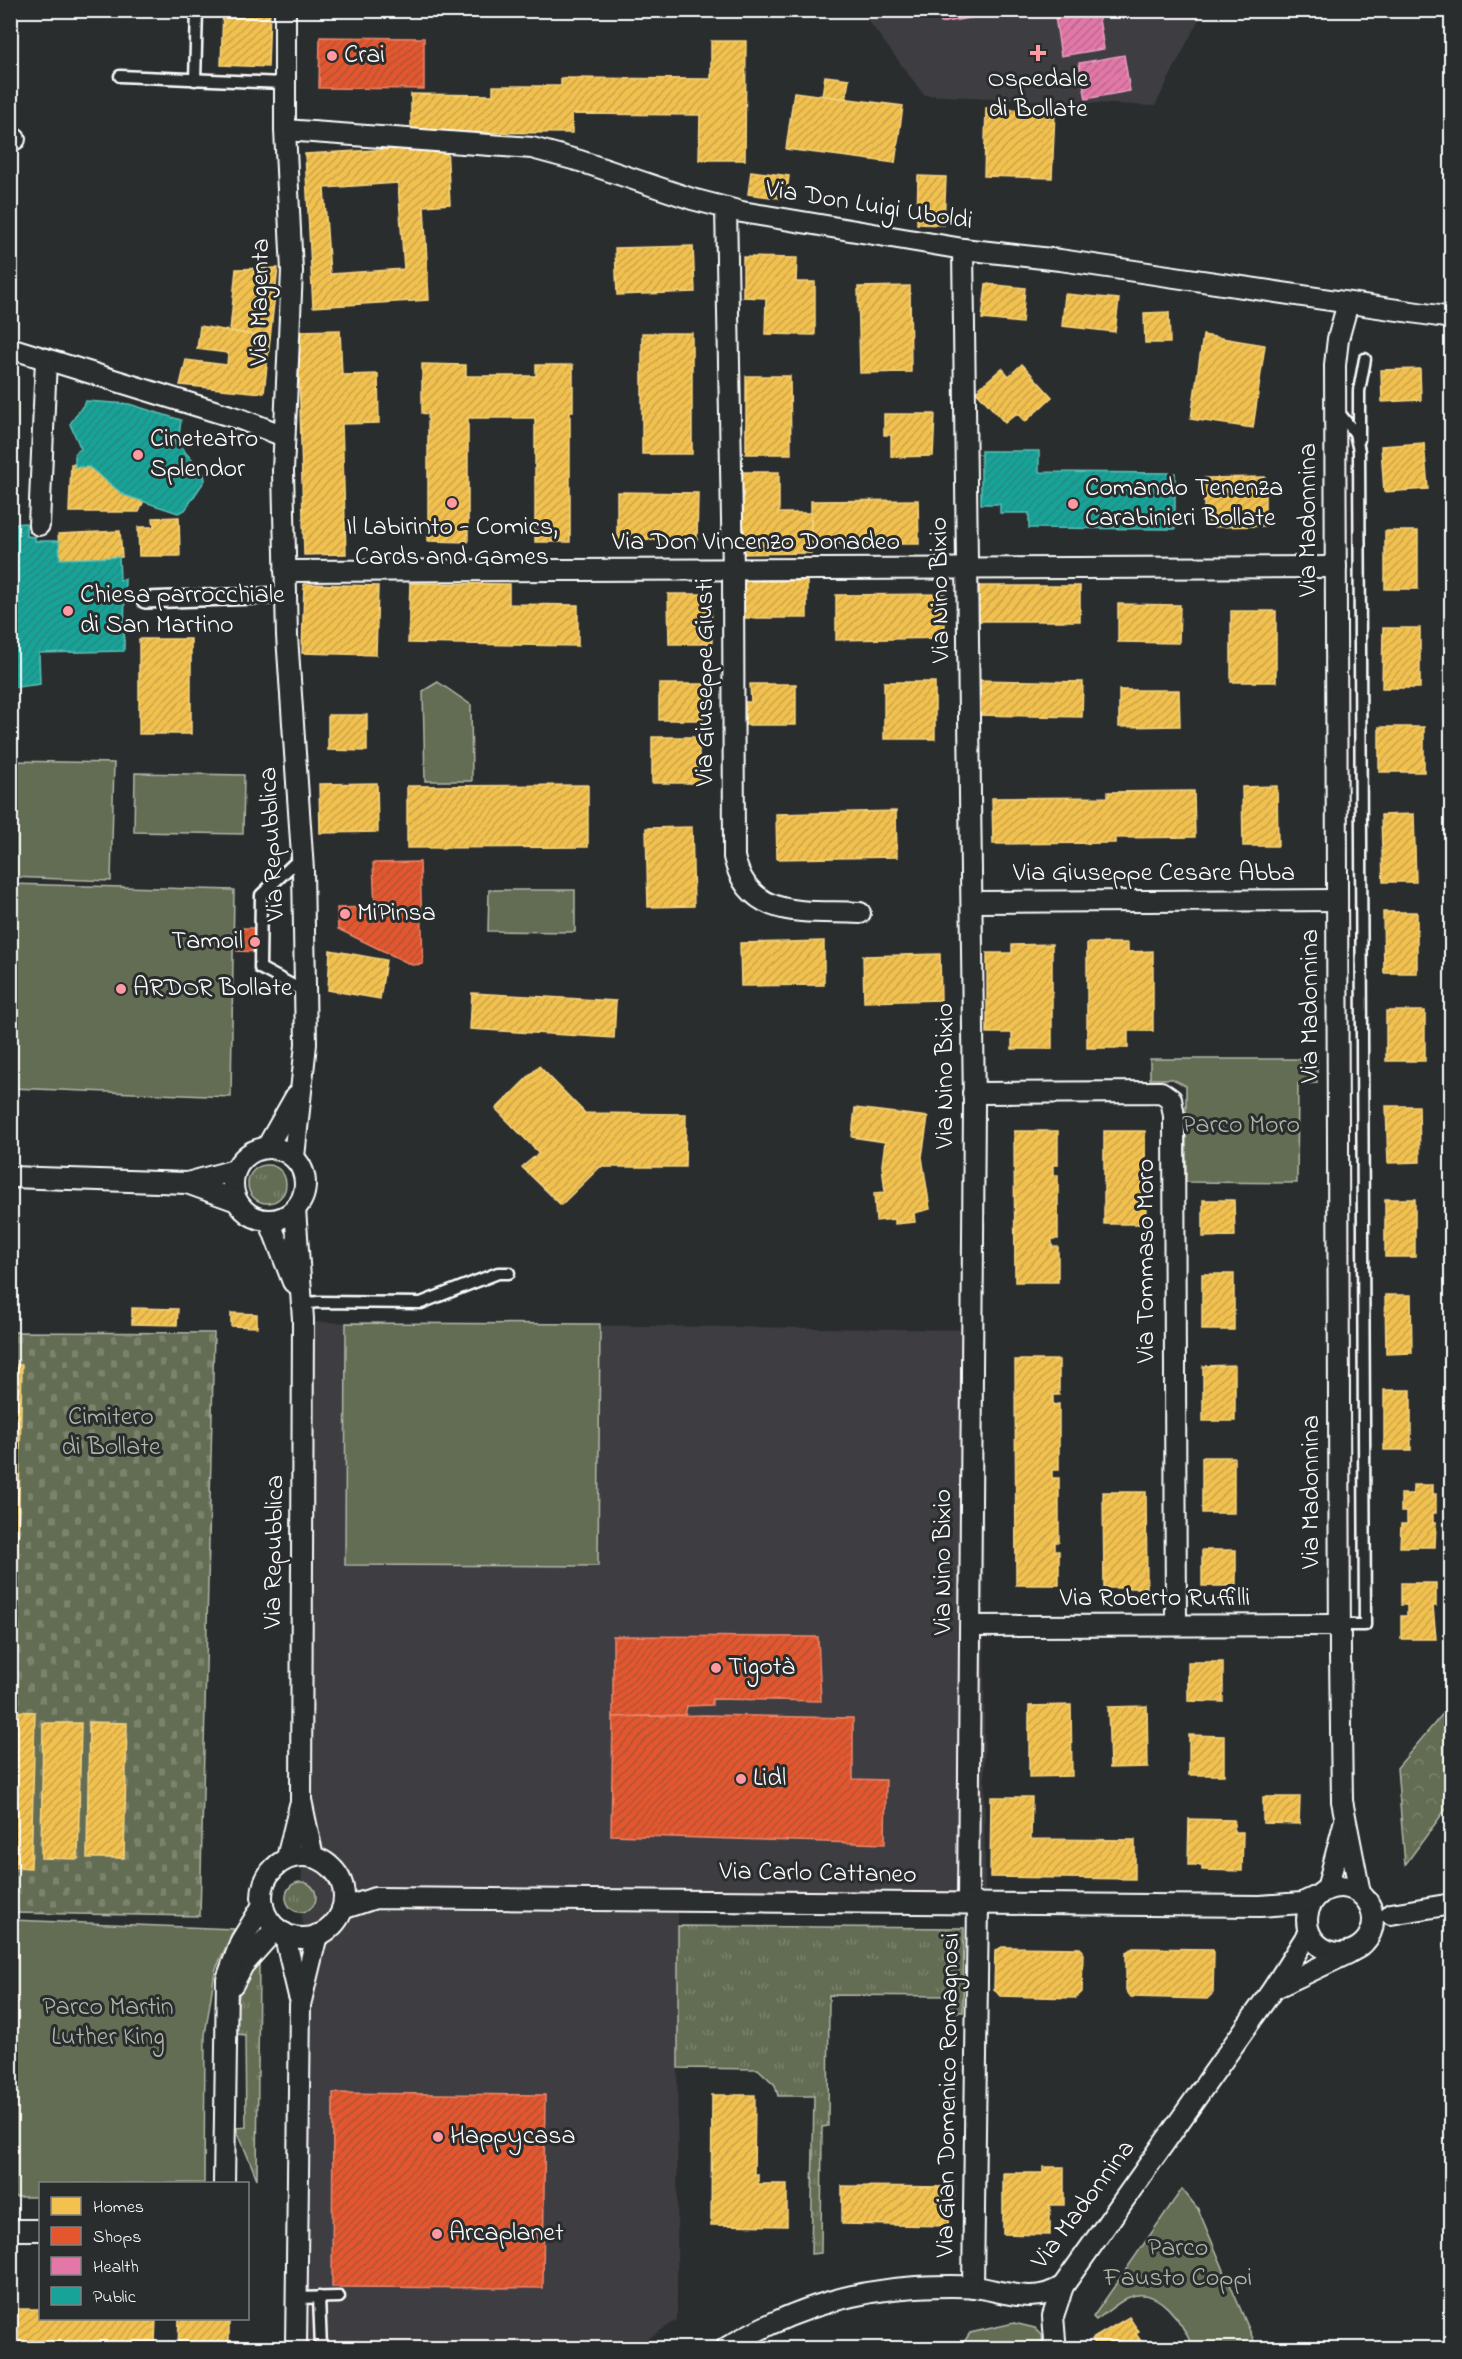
<svg xmlns="http://www.w3.org/2000/svg" width="1462" height="2359" font-family="'Indie Flower',sans-serif">
<style>
.built{fill:#3c3c42}
.grass{fill:url(#grass-tufts);stroke:#b2b6a9;stroke-width:1.5}
.forest{fill:url(#forest-crowns);stroke:#b2b6a9;stroke-width:1.5}
.cemetery{fill:url(#cemetery-stones);stroke:#b2b6a9;stroke-width:1.5}
.park{fill:#646d53;stroke:#b2b6a9;stroke-width:1.5}
.homes{fill:url(#homes-hatch);stroke:#f6d483;stroke-width:1.5;fill-rule:evenodd}
.shops{fill:url(#shops-hatch);stroke:#ec896d;stroke-width:1.5}
.health{fill:url(#health-hatch);stroke:#eba0c2;stroke-width:1.5}
.public{fill:url(#public-hatch);stroke:#5dbfb7;stroke-width:1.5}
.lines{fill:none;stroke-linecap:round;stroke-linejoin:round}
.service-casing{stroke:#fff;stroke-width:15}
.pedestrian-casing{stroke:#fff;stroke-width:20}
.minor-casing{stroke:#fff;stroke-width:24}
.service{stroke:#2a2d2e;stroke-width:10}
.pedestrian{stroke:#2a2d2e;stroke-width:15}
.minor{stroke:#2a2d2e;stroke-width:20}
.poi-dot{fill:#ff9aa2;stroke:#2a2d2e;stroke-width:2}
.labels{text-anchor:middle;dominant-baseline:central;stroke-width:6;stroke-linejoin:round;paint-order:stroke}
.poi-label{font-size:26px;fill:#fff;stroke:#2a2d2e;text-anchor:start}
.street-label{font-size:26px;fill:#fff;stroke:#2a2d2e}
.park-label{font-size:26px;fill:#b2b6a9;stroke:#2a2d2e}
</style>
<defs>
<pattern id="grass-tufts" width="24" height="20" patternUnits="userSpaceOnUse" patternTransform="scale(1.5)"><rect width="24" height="20" fill="#646d53"/><path d="M3 7l-1-3M5 7V3M7 7l1-3M15 17l-1-3M17 17v-4M19 17l1-3" fill="none" stroke="#7b836d"/></pattern>
<pattern id="forest-crowns" width="20" height="18" patternUnits="userSpaceOnUse" patternTransform="scale(1.5)"><rect width="20" height="18" fill="#646d53"/><path d="M2 6a3 3 0 1 1 6 0M12 15a3 3 0 1 1 6 0" fill="none" stroke="#7b836d"/></pattern>
<pattern id="cemetery-stones" width="16" height="16" patternUnits="userSpaceOnUse" patternTransform="scale(1.5)"><rect width="16" height="16" fill="#646d53"/><path d="M2 7V4a2 2 0 0 1 4 0v3zM10 15v-3a2 2 0 0 1 4 0v3z" fill="#7b836d"/></pattern>
<pattern id="homes-hatch" width="6" height="6" patternUnits="userSpaceOnUse" patternTransform="scale(1.5)"><rect width="6" height="6" fill="#f2c14e"/><path d="M-1 1l2-2M0 6l6-6M5 7l2-2" fill="none" stroke="#c8a44e"/></pattern>
<pattern id="shops-hatch" width="6" height="6" patternUnits="userSpaceOnUse" patternTransform="scale(1.5)"><rect width="6" height="6" fill="#e4572e"/><path d="M-1 1l2-2M0 6l6-6M5 7l2-2" fill="none" stroke="#af5338"/></pattern>
<pattern id="health-hatch" width="6" height="6" patternUnits="userSpaceOnUse" patternTransform="scale(1.5)"><rect width="6" height="6" fill="#e377a8"/><path d="M-1 1l2-2M0 6l6-6M5 7l2-2" fill="none" stroke="#b66a8c"/></pattern>
<pattern id="public-hatch" width="6" height="6" patternUnits="userSpaceOnUse" patternTransform="scale(1.5)"><rect width="6" height="6" fill="#17a398"/><path d="M-1 1l2-2M0 6l6-6M5 7l2-2" fill="none" stroke="#278981"/></pattern>
</defs>
<rect width="100%" height="100%" fill="#2a2d2e"/>
<filter id="ink" filterUnits="userSpaceOnUse"><feTurbulence type="fractalNoise" baseFrequency=".0167" numOctaves="2"/><feDisplacementMap in="SourceGraphic" scale="12" xChannelSelector="R" yChannelSelector="G"/><feConvolveMatrix kernelMatrix="1 2 1 2 8 2 1 2 1" color-interpolation-filters="sRGB"/></filter>
<g filter="url(#ink)">
<g class="built">
<polygon points="861,11 1203,11 1155,106 924,95"/>
<polygon points="304,1322 983,1330 985,1908 678,1904 677,2320 633,2348 300,2347"/>
</g>
<g class="grass">
<circle cx="267" cy="1184" r="19"/>
<circle cx="301" cy="1897" r="15"/>
<polygon points="678,1926 964,1928 963,2012 950,2012 950,1996 829,1995 828,2126 822,2127 821,2253 811,2254 814,2096 778,2096 775,2085 758,2069 678,2068"/>
<path d="M258,1962L259,1964L257,2179L236,2128L246,2127L245,2035L237,2034C237,2002 235,1988 258,1962Z"/>
</g>
<polygon class="forest" points="1451,1704 1451,1802 1405,1865 1397,1768"/>
<polygon class="cemetery" points="11,1332 214,1333 200,1916 11,1913"/>
<g class="park">
<polygon points="438,682 471,705 472,781 425,781 423,691"/>
<polygon points="11,761 114,763 111,881 11,877"/>
<polygon points="135,773 244,775 243,834 134,832"/>
<polygon points="11,884 234,890 231,1097 11,1088"/>
<polygon points="489,890 575,890 575,932 488,931"/>
<polygon points="1302,1053 1317,1053 1317,1083 1298,1084 1297,1183 1186,1182 1186,1086 1173,1079 1150,1079 1150,1059 1301,1059"/>
<polygon points="346,1323 600,1324 598,1566 345,1565"/>
<polygon points="11,1920 234,1929 215,1971 205,2035 204,2183 40,2184 40,2197 11,2197"/>
<path d="M1182,2189L1198,2209L1257,2348H1193C1183,2324 1159,2283 1127,2298C1116,2304 1106,2313 1096,2320L1093,2317Z"/>
<polygon points="1014,2323 1035,2328 1042,2335 1043,2348 960,2348 970,2333"/>
</g>
<g class="homes">
<polygon points="223,10 270,10 268,67 221,65"/>
<polygon points="711,41 746,41 745,160 699,160 700,115 572,114 572,133 411,132 411,94 493,95 493,86 561,86 561,78 711,79"/>
<polygon points="825,76 849,79 846,99 822,96"/>
<polygon points="794,92 903,106 895,163 786,149"/>
<polygon points="986,108 1055,111 1052,178 984,176"/>
<path d="M447,146L450,204L424,206L429,300L313,307L305,154ZM398,183L404,269L330,274L324,188Z"/>
<polygon points="751,171 789,176 786,199 748,194"/>
<polygon points="918,176 946,177 944,225 917,224"/>
<polygon points="693,246 695,292 617,295 615,248"/>
<polygon points="743,257 797,258 796,282 815,282 815,335 765,334 766,298 743,297"/>
<polygon points="278,268 270,338 230,331 236,269"/>
<polygon points="986,284 1025,288 1022,323 982,319"/>
<polygon points="910,286 911,372 860,373 858,287"/>
<polygon points="1065,294 1119,299 1115,332 1062,326"/>
<polygon points="1169,312 1170,343 1145,343 1144,313"/>
<polygon points="200,326 270,338 264,393 180,385 186,360 227,365 228,353 197,349"/>
<polygon points="340,330 342,375 378,374 379,423 342,424 346,554 304,555 298,331"/>
<rect x="642" y="333" width="50" height="121"/>
<polygon points="1203,335 1265,345 1253,428 1191,419"/>
<polygon points="10,358 16,359 14,453 10,453"/>
<polygon points="422,364 466,365 466,376 536,376 536,365 573,365 573,411 570,411 570,542 535,542 535,418 468,418 468,542 428,541 428,414 422,413"/>
<polygon points="1022,364 1052,397 1025,422 1017,413 1005,423 976,391 1002,368 1009,376"/>
<polygon points="1420,369 1421,400 1382,402 1381,370"/>
<polygon points="746,376 790,376 791,454 746,454"/>
<polygon points="884,414 935,414 933,456 891,457 891,435 884,435"/>
<polygon points="1424,443 1428,489 1384,492 1381,446"/>
<polygon points="71,464 75,464 75,467 89,467 124,495 144,500 139,512 69,512"/>
<polygon points="740,472 779,472 779,513 811,513 811,553 741,554"/>
<polygon points="1265,477 1265,526 1204,527 1204,478"/>
<polygon points="617,492 698,493 697,540 617,539"/>
<polygon points="918,500 919,544 811,544 811,501"/>
<polygon points="179,517 180,556 139,556 138,527 154,527 153,518"/>
<polygon points="120,531 122,557 60,559 58,534"/>
<rect x="1385" y="531" width="33" height="58"/>
<polygon points="740,581 807,581 807,618 741,618"/>
<polygon points="410,583 509,584 509,604 578,605 578,646 408,643"/>
<polygon points="304,584 378,586 376,655 302,653"/>
<polygon points="976,586 1080,586 1080,621 975,621"/>
<polygon points="668,594 711,594 712,644 669,644"/>
<polygon points="945,594 945,638 836,640 836,595"/>
<polygon points="1118,604 1180,605 1179,643 1118,642"/>
<rect x="1231" y="611" width="45" height="71"/>
<polygon points="1383,628 1420,628 1420,688 1382,688"/>
<rect x="139" y="639" width="52" height="95"/>
<polygon points="977,680 1083,682 1082,717 977,715"/>
<rect x="884" y="682" width="51" height="57"/>
<polygon points="659,684 708,684 709,702 703,703 703,720 659,720"/>
<polygon points="750,684 796,684 796,725 742,725 743,702 751,702"/>
<polygon points="1119,690 1179,690 1180,726 1119,727"/>
<polygon points="328,715 367,715 367,751 328,750"/>
<rect x="1379" y="727" width="45" height="45"/>
<polygon points="652,737 699,737 699,760 704,760 704,783 652,783"/>
<polygon points="377,783 378,832 320,833 319,784"/>
<polygon points="588,785 588,847 407,848 407,786"/>
<polygon points="1277,786 1278,846 1243,846 1242,787"/>
<polygon points="1194,791 1195,837 1115,838 1115,843 993,844 992,798 1108,797 1108,792"/>
<polygon points="896,811 897,857 777,859 776,814"/>
<polygon points="1414,814 1416,882 1383,882 1381,815"/>
<polygon points="692,827 694,906 648,907 646,828"/>
<polygon points="1383,912 1417,912 1417,973 1384,973"/>
<polygon points="824,941 824,985 741,986 740,943"/>
<polygon points="1087,943 1128,943 1128,952 1153,951 1153,1031 1128,1031 1128,1048 1087,1048"/>
<polygon points="1052,944 1052,1049 1012,1049 1012,1033 987,1033 987,953 1012,953 1012,945"/>
<polygon points="330,950 386,960 380,999 328,990"/>
<polygon points="940,954 941,1000 864,1002 863,956"/>
<polygon points="472,993 616,1001 614,1038 470,1029"/>
<rect x="1386" y="1011" width="39" height="50"/>
<polygon points="539,1066 585,1113 686,1114 685,1167 600,1167 561,1205 522,1167 539,1153 496,1109"/>
<polygon points="1386,1106 1419,1106 1420,1162 1388,1163"/>
<polygon points="855,1108 928,1117 922,1157 930,1209 914,1213 915,1222 895,1224 895,1219 876,1221 874,1193 885,1192 882,1165 885,1142 852,1137"/>
<polygon points="1014,1131 1058,1131 1058,1165 1053,1165 1053,1175 1058,1175 1058,1239 1052,1239 1052,1247 1058,1247 1058,1282 1015,1282"/>
<polygon points="1104,1131 1145,1131 1146,1224 1104,1224"/>
<rect x="1385" y="1199" width="30" height="58"/>
<polygon points="1203,1200 1234,1200 1235,1236 1203,1237"/>
<rect x="1202" y="1274" width="32" height="56"/>
<polygon points="1385,1295 1411,1295 1412,1353 1386,1354"/>
<polygon points="132,1308 178,1309 177,1325 132,1324"/>
<polygon points="231,1313 257,1314 257,1327 231,1326"/>
<polygon points="1015,1360 1059,1360 1059,1395 1053,1395 1053,1405 1059,1404 1059,1470 1052,1470 1052,1478 1059,1478 1059,1542 1055,1542 1055,1551 1059,1551 1059,1585 1016,1585"/>
<polygon points="10,1365 22,1365 16,1631 10,1631"/>
<polygon points="1235,1365 1235,1421 1203,1421 1203,1366"/>
<rect x="1384" y="1390" width="27" height="60"/>
<rect x="1202" y="1457" width="32" height="56"/>
<polygon points="1413,1485 1433,1485 1433,1494 1436,1494 1436,1513 1433,1513 1433,1523 1436,1523 1435,1547 1400,1547 1401,1524 1407,1524 1407,1512 1401,1512 1401,1494 1413,1494"/>
<polygon points="1103,1492 1146,1492 1147,1588 1104,1588"/>
<rect x="1202" y="1550" width="34" height="36"/>
<polygon points="1401,1583 1436,1583 1436,1606 1433,1606 1436,1639 1401,1639 1401,1616 1407,1616 1407,1605 1401,1605"/>
<polygon points="1188,1662 1223,1662 1223,1702 1188,1701"/>
<polygon points="1071,1705 1072,1776 1029,1777 1029,1706"/>
<polygon points="1147,1706 1148,1767 1110,1768 1108,1707"/>
<polygon points="10,1711 35,1712 31,1868 10,1867"/>
<polygon points="89,1722 127,1723 124,1858 87,1858"/>
<polygon points="43,1723 81,1723 78,1859 41,1858"/>
<polygon points="1189,1735 1224,1736 1224,1775 1189,1775"/>
<polygon points="991,1797 1032,1797 1031,1839 1135,1840 1135,1879 990,1877"/>
<polygon points="1263,1797 1300,1797 1299,1824 1263,1823"/>
<polygon points="1189,1819 1234,1820 1234,1832 1243,1832 1242,1871 1202,1870 1202,1865 1188,1865"/>
<polygon points="1002,1947 1080,1948 1083,1951 1082,1992 1076,1998 1000,1996 994,1989 995,1951"/>
<polygon points="1133,1948 1212,1949 1214,1952 1213,1993 1207,1999 1131,1997 1126,1990 1126,1952"/>
<polygon points="712,2095 755,2095 754,2174 758,2174 758,2184 787,2184 787,2226 711,2225"/>
<polygon points="1043,2167 1064,2167 1064,2205 1050,2205 1050,2235 1003,2234 1003,2173 1043,2173"/>
<polygon points="842,2186 955,2187 954,2198 949,2198 948,2226 842,2224"/>
<polygon points="10,2309 40,2309 40,2318 156,2318 155,2343 10,2343"/>
<polygon points="1129,2317 1139,2332 1136,2334 1145,2347 1148,2346 1150,2348 1098,2348 1092,2339"/>
<polygon points="179,2318 229,2318 229,2348 178,2348"/>
<polygon points="882,2343 916,2343 916,2348 883,2348"/>
</g>
<g class="shops">
<polygon points="320,37 424,38 424,89 319,88"/>
<polygon points="420,862 423,964 412,965 338,929 337,908 375,907 373,863"/>
<polygon points="237,928 265,928 265,952 237,951"/>
<polygon points="613,1636 818,1637 821,1701 712,1699 712,1705 687,1706 685,1715 613,1717"/>
<polygon points="705,1715 853,1718 853,1779 886,1780 885,1844 611,1835 613,1717"/>
<polygon points="333,2093 545,2095 543,2288 332,2287"/>
</g>
<g class="health">
<polygon points="939,10 1016,10 941,23"/>
<polygon points="1054,10 1111,10 1098,13 1104,49 1061,56"/>
<polygon points="1124,55 1130,91 1086,99 1079,63"/>
</g>
<g class="public">
<polygon points="86,401 129,404 181,420 179,435 174,439 204,474 205,480 185,510 178,513 124,495 89,467 75,467 75,453 81,449 70,424"/>
<polygon points="981,451 1039,451 1039,472 1175,473 1175,529 1029,528 1029,513 1000,513 1000,504 981,504"/>
<polygon points="10,453 14,453 10,524"/>
<polygon points="26,523 26,536 35,537 35,541 59,541 60,559 119,557 120,580 125,579 124,651 39,653 40,684 10,688 10,524"/>
</g>
<g class="lines">
<g class="service-casing">
<g id="service">
<polyline points="120,76 283,83"/>
<polyline points="195,80 197,10"/>
<polyline points="1336,409 1355,433 1359,451 1365,1625 1340,1625"/>
<polyline points="1359,440 1359,391 1365,359"/>
<polyline points="302,856 261,895 260,968 305,992"/>
<polyline points="301,1304 318,1302 421,1303 498,1273 509,1273"/>
<polyline points="319,2297 321,2348"/>
<polyline points="296,2298 339,2297"/>
</g>
</g>
<g class="pedestrian-casing">
<polyline id="pedestrian" points="145,600 286,595"/>
</g>
<g class="minor-casing">
<g id="minor">
<polyline points="285,10 285,130 292,271 283,471 287,636 303,870 306,1044 294,1157"/>
<polyline points="285,130 532,148 580,161 692,199 742,212 963,249 1060,260 1452,318"/>
<polyline points="10,139 15,139"/>
<path d="M726,208L733,571L734,857C749,922 808,910 860,913"/>
<polyline points="963,249 974,1106 968,1903"/>
<polyline points="1348,303 1338,339 1335,365 1340,1655 1342,1801 1360,1893"/>
<polyline points="10,348 240,419 284,436"/>
<polyline points="39,525 46,359"/>
<polyline points="285,571 1336,567"/>
<polyline points="972,902 1337,900"/>
<polyline points="973,1093 1161,1092 1171,1099 1174,1116 1176,1625"/>
<polyline points="267,1147 296,1096"/>
<circle cx="269" cy="1184" r="36"/>
<polyline points="10,1177 187,1183 235,1170"/>
<polyline points="187,1183 237,1201"/>
<polyline points="295,1209 303,1319 301,1800 313,1857"/>
<polyline points="269,1220 293,1282"/>
<polyline points="971,1626 1340,1625"/>
<circle cx="303" cy="1897" r="41"/>
<polyline points="287,1858 300,1805"/>
<circle cx="1340" cy="1920" r="33"/>
<polyline points="1327,1889 1344,1824"/>
<polyline points="342,1909 375,1898 1260,1906 1302,1903 1317,1896"/>
<polyline points="1391,1914 1452,1904"/>
<polyline points="284,1933 299,1996"/>
<polyline points="233,1984 243,1965 276,1928"/>
<polyline points="1273,1989 1349,1953"/>
<polyline points="224,2184 227,1979 241,1941 263,1905"/>
<polyline points="10,2230 40,2230"/>
<polyline points="973,2287 978,1903"/>
<polyline points="296,2348 300,2005 317,1935"/>
<path d="M726,2348C785,2312 846,2291 916,2287C935,2286 956,2285 975,2287C1007,2292 1035,2305 1063,2286L1273,1989L1309,1932"/>
<polyline points="1053,2348 1055,2340 1053,2316 1063,2286"/>
</g>
</g>
<use href="#service" class="service"/>
<use href="#pedestrian" class="pedestrian"/>
<use href="#minor" class="minor"/>
</g>
</g>
<g class="poi-dot">
<path d="M1035 44h6v6h6v6h-6v6h-6v-6h-6v-6h6z"/>
<circle cx="332" cy="56" r="6"/>
<circle cx="138" cy="455" r="6"/>
<circle cx="452" cy="503" r="6"/>
<circle cx="1073" cy="504" r="6"/>
<circle cx="68" cy="611" r="6"/>
<circle cx="345" cy="914" r="6"/>
<circle cx="255" cy="942" r="6"/>
<circle cx="121" cy="989" r="6"/>
<circle cx="716" cy="1668" r="6"/>
<circle cx="741" cy="1779" r="6"/>
<circle cx="438" cy="2137" r="6"/>
<circle cx="437" cy="2234" r="6"/>
</g>
<g class="labels">
<g class="poi-label">
<text x="344" y="56">Crai</text>
<text x="1038" y="80" text-anchor="middle">Ospedale<tspan x="1038" dy="30">di Bollate</tspan></text>
<text x="150" y="440">Cineteatro<tspan x="150" dy="30">Splendor</tspan></text>
<text x="1085" y="489">Comando Tenenza<tspan x="1085" dy="30">Carabinieri Bollate</tspan></text>
<text x="452" y="528" text-anchor="middle">Il Labirinto - Comics,<tspan x="452" dy="30">Cards and Games</tspan></text>
<text x="80" y="596">Chiesa parrocchiale<tspan x="80" dy="30">di San Martino</tspan></text>
<text x="357" y="914">MiPinsa</text>
<text x="243" y="942" text-anchor="end">Tamoil</text>
<text x="133" y="989">ARDOR Bollate</text>
<text x="728" y="1668">Tigotà</text>
<text x="753" y="1779">Lidl</text>
<text x="450" y="2137">Happycasa</text>
<text x="449" y="2234">Arcaplanet</text>
</g>
<g class="street-label">
<text transform="translate(869 206) rotate(9)">Via Don Luigi Uboldi</text>
<text transform="translate(261 302) rotate(-89)">Via Magenta</text>
<text transform="translate(1309 520) rotate(-90)">Via Madonnina</text>
<text x="756" y="543">Via Don Vincenzo Donadeo</text>
<text transform="translate(941 590) rotate(-91)">Via Nino Bixio</text>
<text transform="translate(706 682) rotate(-90)">Via Giuseppe Giusti</text>
<text transform="translate(273 844) rotate(-93)">Via Repubblica</text>
<text x="1154" y="874">Via Giuseppe Cesare Abba</text>
<text transform="translate(1311 1006) rotate(-90)">Via Madonnina</text>
<text transform="translate(946 1076) rotate(-90)">Via Nino Bixio</text>
<text transform="translate(1147 1261) rotate(-90)">Via Tommaso Moro</text>
<text transform="translate(1312 1492) rotate(-90)">Via Madonnina</text>
<text transform="translate(275 1552) rotate(-89)">Via Repubblica</text>
<text transform="translate(944 1562) rotate(-90)">Via Nino Bixio</text>
<text x="1155" y="1599">Via Roberto Ruffilli</text>
<text transform="translate(818 1874) rotate(1)">Via Carlo Cattaneo</text>
<text transform="translate(949 2095) rotate(-89)">Via Gian Domenico Romagnosi</text>
<text transform="translate(1084 2205) rotate(-53)">Via Madonnina</text>
</g>
<g class="park-label">
<text x="1241" y="1126">Parco Moro</text>
<text x="111" y="1418">Cimitero<tspan x="111" dy="30">di Bollate</tspan></text>
<text x="108" y="2008">Parco Martin<tspan x="108" dy="30">Luther King</tspan></text>
<text x="1178" y="2249">Parco<tspan x="1178" dy="30">Fausto Coppi</tspan></text>
</g>
</g>
<rect width="1462" height="2359" fill="none" stroke="#2a2d2e" stroke-width="36"/>
<rect x="18" y="18" width="1426" height="2323" fill="none" stroke="#fff" stroke-width="2" filter="url(#ink)"/>
<rect x="39" y="2182" width="210" height="138" fill="#2a2d2e" stroke="#7f8182" stroke-width="1.5"/>
<rect x="51" y="2197" width="30" height="18" fill="#f2c14e" stroke="#7f8182" stroke-width="1.5"/>
<text x="93" y="2212" font-size="18" fill="#ffffff">Homes</text>
<rect x="51" y="2227" width="30" height="18" fill="#e4572e" stroke="#7f8182" stroke-width="1.5"/>
<text x="93" y="2242" font-size="18" fill="#ffffff">Shops</text>
<rect x="51" y="2257" width="30" height="18" fill="#e377a8" stroke="#7f8182" stroke-width="1.5"/>
<text x="93" y="2272" font-size="18" fill="#ffffff">Health</text>
<rect x="51" y="2287" width="30" height="18" fill="#17a398" stroke="#7f8182" stroke-width="1.5"/>
<text x="93" y="2302" font-size="18" fill="#ffffff">Public</text>
</svg>
